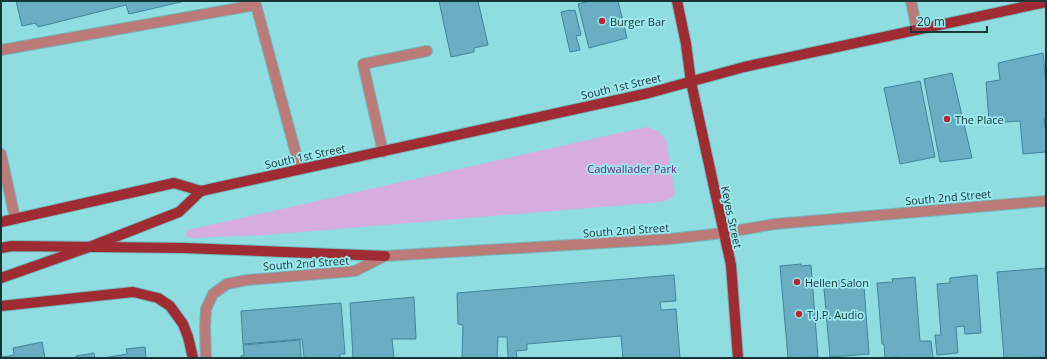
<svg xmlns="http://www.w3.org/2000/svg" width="1047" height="359" font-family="'Open Sans',sans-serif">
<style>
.green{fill:#d6addd}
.building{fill:#6aaec4;stroke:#41859b}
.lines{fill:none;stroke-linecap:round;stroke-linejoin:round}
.minor-casing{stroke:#74b7bc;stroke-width:12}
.major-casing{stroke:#74b7bc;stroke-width:12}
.minor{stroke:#bb7b79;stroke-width:10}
.major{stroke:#9f2b33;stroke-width:10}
.poi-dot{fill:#b82736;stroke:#9ce9ee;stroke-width:1.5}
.labels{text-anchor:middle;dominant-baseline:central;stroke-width:3.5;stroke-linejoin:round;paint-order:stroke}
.poi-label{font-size:11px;fill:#153537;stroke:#9ce9ee;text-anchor:start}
.street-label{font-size:11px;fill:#153537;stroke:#9ce9ee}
.park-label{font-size:11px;fill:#6c2579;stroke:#9ce9ee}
</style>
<rect width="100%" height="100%" fill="#8fdce1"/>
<polygon class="green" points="646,127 658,131 666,140 675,194 672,198 661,202 265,235 192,238 186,236 186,233 188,230"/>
<g class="building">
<polygon points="16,1 181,1 181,2 129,14 126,5 38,27 38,25 36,25 36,23 22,26"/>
<polygon points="439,1 478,1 488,45 474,48 474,52 451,57"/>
<polygon points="590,1 618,1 627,38 589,48 578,4"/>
<polygon points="570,10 570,11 575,10 581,35 576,36 580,50 570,52 561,12"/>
<polygon points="1043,53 1046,86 1046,118 1044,118 1046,133 1046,152 1023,154 1020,121 1004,122 1003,120 989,121 986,82 1000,80 998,63"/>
<polygon points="952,73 972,158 940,162 924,79"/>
<polygon points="920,81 935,157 900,164 884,88"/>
<polygon points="801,264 801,266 811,265 818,357 788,358 780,266"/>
<polygon points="1046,268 1046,357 1004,358 997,272"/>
<polygon points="674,275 676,301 660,302 661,310 676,309 680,358 623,358 621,336 527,344 527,350 516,351 517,358 552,358 508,358 507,337 498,337 497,358 462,358 463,325 458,324 457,293"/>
<polygon points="977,275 981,333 965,334 964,326 956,327 958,353 937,355 935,335 941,335 937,284 950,283 950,278"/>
<polygon points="915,277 920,341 931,341 933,358 899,358 899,357 885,358 884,344 882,344 877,283 893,282 892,279"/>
<polygon points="849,280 850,287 864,286 869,354 830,357 824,289 837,287 837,281"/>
<polygon points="414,297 416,339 392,339 394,358 353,358 350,303"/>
<polygon points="341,303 345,354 340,354 340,358 304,358 302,339 243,344 241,311"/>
<polygon points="300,340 301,358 241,358 241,356 244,355 243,345"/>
<polygon points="42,342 45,358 2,358 2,357 14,355 13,348"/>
<polygon points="145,347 146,358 103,358 127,354 126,349"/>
<polygon points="94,353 95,358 76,358 76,356"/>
</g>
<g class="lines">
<g class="minor-casing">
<g id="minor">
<polyline points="911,1 917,30"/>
<polyline points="1,50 256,5 300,169"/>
<polyline points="383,152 363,64 427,51"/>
<polyline points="1,154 15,218"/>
<polyline points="206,358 205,327 206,309 213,294 227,284 247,280 355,271 385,256 670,239 723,233 775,224 1046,201"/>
</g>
</g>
<g class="major-casing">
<g id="major">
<polyline points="677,1 686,44 691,82 731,265 738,358"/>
<polyline points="1,222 174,183 201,191 649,93 744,67 1046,2"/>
<polyline points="1,248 12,246 184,248 385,256"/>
<polyline points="1,278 92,246 179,212 201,191"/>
<polyline points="1,306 133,292 158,298 170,306 183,324 188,337 193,358"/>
</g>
</g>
<use href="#minor" class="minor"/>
<use href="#major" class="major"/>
</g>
<g class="poi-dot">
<circle cx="602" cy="21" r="4"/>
<circle cx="947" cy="119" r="4"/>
<circle cx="797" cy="282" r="4"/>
<circle cx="799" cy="314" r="4"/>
</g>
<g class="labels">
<g class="poi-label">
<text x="610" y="21">Burger Bar</text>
<text x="955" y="119">The Place</text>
<text x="805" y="282">Hellen Salon</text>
<text x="807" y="314">T.J.P. Audio</text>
</g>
<g class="street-label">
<text transform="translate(621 86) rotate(-13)">South 1st Street</text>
<text transform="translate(305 156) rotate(-12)">South 1st Street</text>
<text transform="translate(948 197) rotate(-5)">South 2nd Street</text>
<text transform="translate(732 217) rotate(78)">Keyes Street</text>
<text transform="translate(626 230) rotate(-4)">South 2nd Street</text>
<text transform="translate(306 263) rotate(-4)">South 2nd Street</text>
</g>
<g class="park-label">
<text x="632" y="168">Cadwallader Park</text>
</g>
</g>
<rect width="1047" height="359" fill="none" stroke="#153537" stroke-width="4"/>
<path d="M911 26v6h76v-6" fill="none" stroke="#153537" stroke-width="2"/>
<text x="917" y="26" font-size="12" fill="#153537" stroke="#9ce9ee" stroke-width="3" paint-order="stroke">20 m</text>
</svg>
